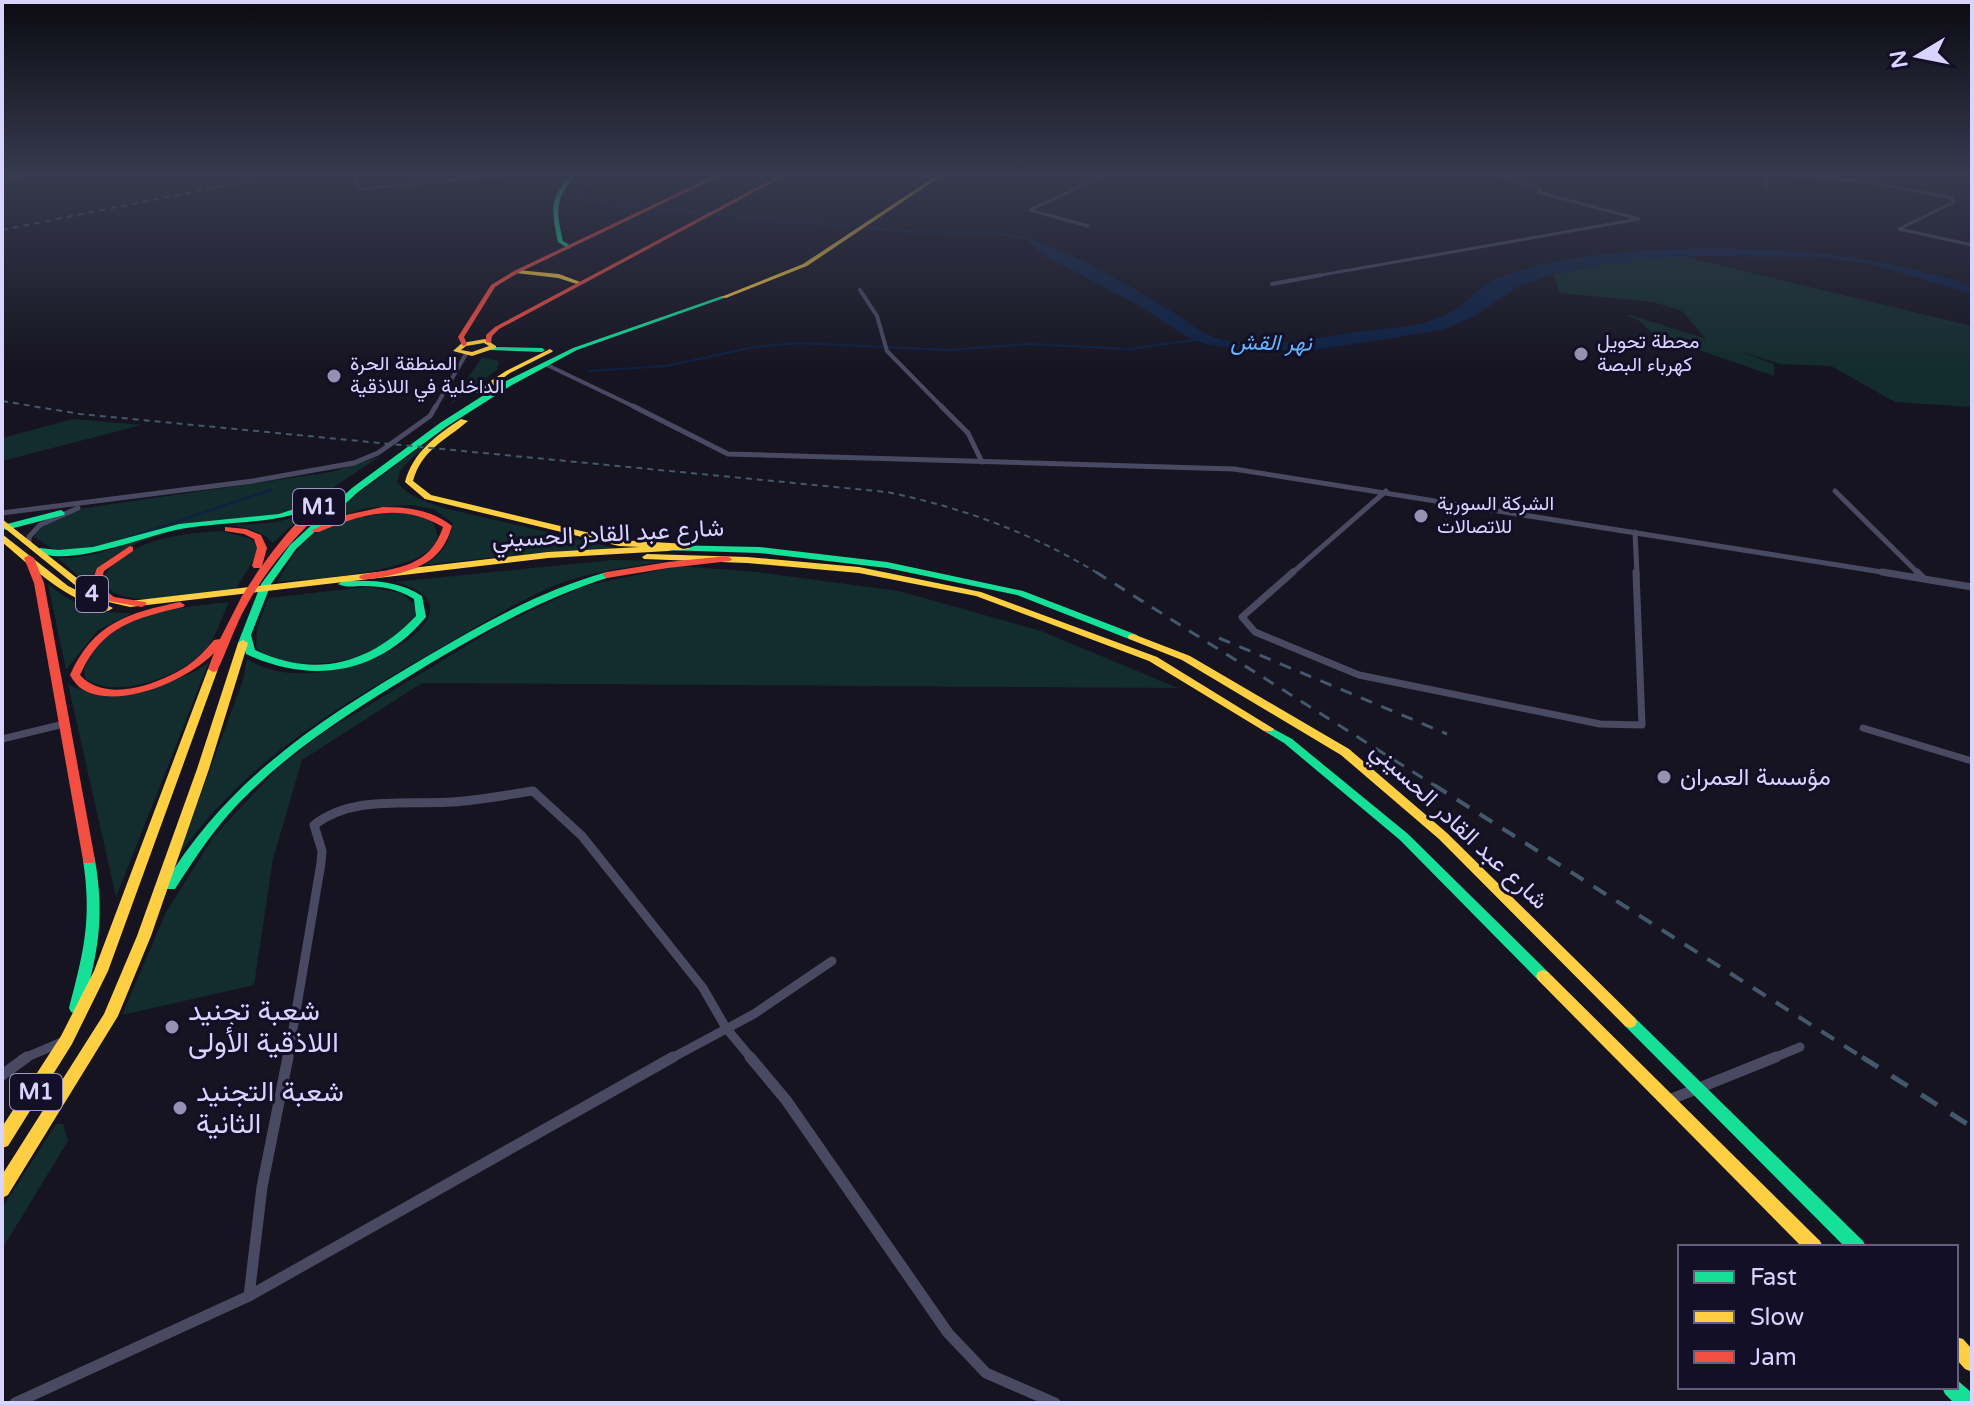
<svg xmlns="http://www.w3.org/2000/svg" width="1974" height="1405" font-family="'Varela Round',Vazirmatn,sans-serif">
<style>
.green{fill:#132c2d}
.water{fill:#0d2144}
.lines{fill:none;stroke-linecap:round;stroke-linejoin:round}
.stream{stroke:#0d2144;stroke-width:2}
.street-far5{stroke:#4a4962;stroke-width:3}
.street-far4{stroke:#4a4962;stroke-width:4}
.street-far3{stroke:#4a4962;stroke-width:5}
.street-far2{stroke:#4a4962;stroke-width:7}
.street-far1{stroke:#4a4962;stroke-width:9}
.street{stroke:#4a4962;stroke-width:11}
.fast{fill:#16e098;fill-rule:evenodd}
.slow{fill:#ffcf43;fill-rule:evenodd}
.jam{fill:#f24e42;fill-rule:evenodd}
.rail-far3{stroke:#43596b;stroke-width:2;stroke-dasharray:6 5;stroke-linecap:butt}
.rail-far2{stroke:#43596b;stroke-width:3;stroke-dasharray:12 10;stroke-linecap:butt}
.rail-far1{stroke:#43596b;stroke-width:4;stroke-dasharray:15 12;stroke-linecap:butt}
.rail{stroke:#43596b;stroke-width:5;stroke-dasharray:19 16;stroke-linecap:butt}
.poi-dot{fill:#9591b1;stroke:#130f26;stroke-width:3}
.labels{text-anchor:middle;dominant-baseline:central;stroke-width:6;stroke-linejoin:round;paint-order:stroke}
.far-poi-label{font-size:20px;fill:#d9d4ff;stroke:#130f26;text-anchor:start}
.far-water-label{font-size:22px;font-style:italic;fill:#62b6ff;stroke:#130f26}
.shield{fill:#130f26;stroke:#9e99be;stroke-width:2}
.shield-label{font-size:22px;font-weight:bold;fill:#d9d4ff}
.street-label{font-size:24px;fill:#d9d4ff;stroke:#130f26}
.poi-label{font-size:24px;fill:#d9d4ff;stroke:#130f26;text-anchor:start}
.near-poi-label{font-size:28px;fill:#d9d4ff;stroke:#130f26;text-anchor:start}
</style>
<rect width="100%" height="100%" fill="#161421"/>
<g class="green">
<polygon points="1685,257 1972,326 1972,407 1895,402 1831,366 1780,364 1739,351 1774,364 1774,376 1653,334 1637,319 1625,316 1631,315 1706,339 1682,311 1653,302 1560,293 1553,274 1620,262"/>
<polygon points="482,357 499,361 497,370 450,405"/>
<polygon points="73,419 142,425 2,461 2,438"/>
<path d="M452,424L412,458L400,471L397,482C410,498 429,503 448,509L619,549L536,553L424,565C442,554 449,544 453,523L433,509L411,505L367,508L327,520L352,498Z"/>
<polygon points="379,457 298,511 263,519 177,524 100,549 56,551 34,537 42,526 78,509 331,472"/>
<path d="M306,512L273,543C238,502 108,538 87,584L58,558C103,560 140,534 184,527C224,521 269,531 306,512Z"/>
<path d="M395,512C409,512 427,512 434,525C461,573 304,579 277,582C285,570 292,555 302,545C325,520 364,516 395,512Z"/>
<path d="M221,531L252,539L258,547L256,556L235,590C206,593 115,614 103,580C120,540 183,533 221,531Z"/>
<path d="M612,560L664,561C626,568 586,572 551,587C510,605 472,630 433,652C334,709 247,760 178,856L243,680L247,659C325,711 506,609 395,582Z"/>
<polygon points="679,566 757,572 899,591 1041,631 1178,688 422,683 302,760 273,859 254,985 122,1015 166,912 214,836 277,769 323,733 497,627 584,586"/>
<path d="M48,584C74,606 98,614 132,613L98,630L66,670Z"/>
<path d="M366,587L402,593L416,606C420,656 290,683 256,648L257,628L268,598Z"/>
<path d="M229,602C222,617 216,636 207,648C186,675 114,702 85,678C83,668 87,663 92,655C122,609 180,608 229,602Z"/>
<path d="M209,662L116,897L68,684C104,705 177,686 209,662Z"/>
<polygon points="56,1124 63,1124 68,1141 2,1249 2,1208"/>
</g>
<path class="water" d="M1026,238C1062,246 1138,290 1171,311C1203,331 1207,341 1248,343C1284,345 1321,337 1356,332C1385,328 1418,328 1445,315C1465,306 1479,285 1500,277C1558,256 1623,250 1685,249C1787,247 1874,254 1972,286V294L1870,264L1819,257L1700,256L1620,262L1553,274L1516,288L1473,317L1442,330L1314,350H1242L1206,344L1185,336L1138,305L1043,255Z"/>
<g class="lines">
<g class="stream">
<polyline points="618,174 582,188 579,198 614,205 918,232 1001,234 1027,239"/>
<polyline points="588,371 666,366 755,347 798,343 949,350 1029,344 1130,349 1200,339"/>
<polyline points="119,541 271,490"/>
</g>
<g class="street-far5">
<polyline points="352,174 359,189 518,174"/>
<polyline points="1764,174 1767,175 1767,187"/>
<polyline points="1782,174 1875,183 1952,198 1954,202 1899,229 1972,245"/>
<polyline points="1088,226 1030,210 1107,174"/>
<polyline points="1310,277 1639,219 1538,192 1541,189 1495,174"/>
</g>
<g class="street-far4">
<polyline points="1272,284 1321,275"/>
<polyline points="860,290 877,316 887,351 943,408"/>
<polyline points="545,364 637,408"/>
<polyline points="435,408 466,354"/>
</g>
<g class="street-far3">
<polyline points="633,406 728,454 1234,469 1894,574"/>
<polyline points="941,406 968,433 982,462"/>
<polyline points="1835,491 1919,574"/>
<polyline points="2,513 253,481 354,463 378,453 430,416 436,406"/>
<polyline points="1635,532 1637,574"/>
<polyline points="29,543 29,537 40,525 78,508"/>
<polyline points="1291,574 1386,491"/>
</g>
<g class="street-far2">
<polyline points="1293,572 1242,617 1255,632 1359,675 1600,724 1642,725 1636,572"/>
<polyline points="1882,572 1972,587"/>
<polyline points="1917,572 1922,577"/>
<polyline points="1863,728 1972,761"/>
<polyline points="2,739 64,724"/>
</g>
<g class="street-far1">
<polyline points="22,1059 62,1042"/>
<path d="M288,1059L321,863L322,851L314,825C353,795 406,805 453,802C480,800 506,795 533,791L582,836L703,988L726,1028L752,1059"/>
<polyline points="670,1059 754,1014 832,961"/>
<polyline points="1771,1059 1800,1047"/>
</g>
<g class="street">
<polyline points="750,1057 786,1100 948,1333 986,1373 1055,1403"/>
<polyline points="2,1075 27,1057"/>
<polyline points="1669,1100 1776,1057"/>
<polyline points="249,1296 262,1187 288,1057"/>
<polyline points="15,1403 249,1296 673,1057"/>
</g>
<g class="fast">
<path d="M572,174H577C554,199 556,210 563,241L571,246L569,249L558,242C552,212 548,198 572,174Z"/>
<path d="M722,296L727,297L577,350L512,385L446,427L358,492L296,549L271,584L251,635L255,650C316,679 370,664 416,616L414,599C398,589 382,586 364,586C354,586 346,588 338,584L343,581C371,580 398,580 422,596L426,617C379,674 312,685 246,654L244,646L239,645L238,643L261,584L290,545L352,488L440,423L506,381L573,348Z"/>
<polygon points="492,347 542,348 545,350 542,352 490,350 489,349"/>
<path d="M312,503L316,506L315,508C270,525 227,521 180,529C144,536 68,569 35,551L40,548L58,550L93,547L179,524L279,514Z"/>
<polygon points="61,510 65,513 64,515 6,530 2,528 3,525"/>
<polygon points="668,545 759,547 887,562 1023,591 1137,635 1138,637 1137,639 1129,639 1017,595 887,568 759,553 665,550 665,546"/>
<path d="M607,572L610,573L612,575L610,577C545,597 487,630 429,664C357,708 284,752 228,815C208,838 191,864 175,889H165L163,886C231,776 318,721 426,657C484,623 542,590 607,572Z"/>
<polygon points="1268,726 1292,739 1408,834 1548,972 1550,976 1548,980 1543,982 1538,980 1400,840 1284,743 1264,731 1262,729 1264,727"/>
<path d="M89,856L94,857L95,860C105,919 98,951 83,1008L81,1012L76,1014L71,1012L69,1008C84,951 92,919 83,860L84,857Z"/>
<polygon points="1630,1016 1635,1018 1863,1241 1866,1247 1845,1247 1625,1026 1623,1022 1625,1018"/>
<polygon points="1956,1379 1972,1393 1972,1403 1954,1403 1945,1394 1942,1387 1956,1387"/>
</g>
<g class="slow">
<polygon points="939,174 944,174 807,266 726,298 721,297 803,264"/>
<polygon points="518,270 559,274 583,283 580,285 558,278 516,273 516,271"/>
<path d="M485,339L496,346V348L472,356L453,351L462,343ZM484,343L489,346L472,352L461,350L466,346Z"/>
<polygon points="550,349 553,351 552,352 510,373 481,394 474,392 506,371"/>
<path d="M461,419L468,421C445,441 422,449 413,481L431,495L619,540L687,544L692,547C686,552 675,549 668,551L548,558L130,607L91,598L2,526V519L97,594L130,601L548,552L640,547L619,546L425,499L405,482C413,452 436,436 461,419Z"/>
<path d="M2,534L68,586L113,608L108,611C65,599 35,570 2,542Z"/>
<polygon points="647,554 747,557 859,567 981,592 1157,657 1274,729 1272,731 1264,731 1149,661 976,596 859,573 747,563 644,559 642,557"/>
<polygon points="1133,634 1190,656 1349,749 1447,833 1635,1018 1637,1022 1635,1026 1630,1028 1625,1026 1439,839 1341,755 1182,660 1129,639 1128,637 1129,635"/>
<polygon points="243,640 248,643 209,769 151,936 118,1016 8,1195 2,1198 2,1175 104,1014 137,936 197,769 238,643"/>
<polygon points="213,666 218,669 108,971 72,1044 8,1146 2,1148 2,1127 61,1036 94,971 208,669"/>
<polygon points="1543,970 1548,972 1820,1241 1823,1247 1802,1247 1538,980 1536,976 1538,972"/>
<polygon points="1956,1337 1963,1339 1972,1349 1972,1372 1965,1369 1956,1359"/>
</g>
<g class="jam">
<polygon points="26,174 37,174 2,181 2,179"/>
<polygon points="718,174 724,174 518,273 495,287 464,337 467,344 464,346 462,345 458,337 491,285 514,271"/>
<polygon points="782,174 788,174 499,329 492,336 491,343 486,342 486,335 495,327"/>
<path d="M331,495L335,498L334,500C295,535 262,573 239,620C231,637 225,655 217,671L213,672L208,669L214,653C188,680 118,711 82,689C77,686 73,680 70,675C93,623 128,613 180,602L185,605L183,607C135,618 102,626 80,675C106,704 159,684 187,666C197,659 206,650 214,640L220,639L242,596L260,568H254L252,566L257,548L254,539L244,534L225,531V527L246,529L261,535L267,548L262,566C279,542 305,509 331,495Z"/>
<path d="M383,507C408,507 432,510 452,526C443,558 423,568 392,575C382,577 371,580 361,579L359,577L361,575C397,568 430,567 443,527C400,502 362,514 319,532H313L312,530L346,515Z"/>
<polygon points="130,546 133,547 133,551 104,571 100,586 114,597 145,602 147,604 142,607 108,601 90,587 97,568"/>
<polygon points="29,555 34,558 44,583 95,860 94,863 84,863 83,860 34,583 24,558"/>
<polygon points="727,556 732,559 730,561 668,568 607,578 602,575 607,572 668,562"/>
</g>
<g class="rail-far3">
<polyline points="2,230 283,174"/>
<path d="M2,401L80,414L887,492C964,508 1032,533 1099,574"/>
</g>
<g class="rail-far2">
<polyline points="1096,572 1437,787"/>
<polyline points="1219,638 1447,734"/>
</g>
<polyline class="rail-far1" points="1434,785 1865,1059"/>
<polyline class="rail" points="1862,1057 1972,1127"/>
</g>
<linearGradient id="sky" x2="0" y2="1"><stop stop-color="#0c0b12"/><stop offset="0.47" stop-color="#363a4e"/><stop offset="1" stop-color="#363a4e" stop-opacity="0"/></linearGradient>
<rect width="1974" height="371" fill="url(#sky)"/>
<g class="poi-dot">
<circle cx="1581" cy="354" r="8"/>
<circle cx="334" cy="376" r="8"/>
<circle cx="1421" cy="516" r="8"/>
<circle cx="1664" cy="777" r="8"/>
<circle cx="172" cy="1027" r="8"/>
<circle cx="180" cy="1108" r="8"/>
</g>
<g class="labels">
<g class="far-poi-label">
<text x="1597" y="342">محطة تحويل<tspan x="1597" dy="23">كهرباء البصة</tspan></text>
<text x="350" y="364">المنطقة الحرة<tspan x="350" dy="23">الداخلية في اللاذقية</tspan></text>
<text x="1437" y="504">الشركة السورية<tspan x="1437" dy="23">للاتصالات</tspan></text>
</g>
<g class="far-water-label">
<text transform="translate(1271 343) rotate(1)">نهر القش</text>
</g>
<g class="shield">
<rect x="293" y="489" width="52" height="36" rx="6"/>
<rect x="76" y="576" width="32" height="36" rx="6"/>
<rect x="10" y="1074" width="52" height="36" rx="6"/>
</g>
<g class="shield-label">
<text x="319" y="507">M1</text>
<text x="92" y="594">4</text>
<text x="36" y="1092">M1</text>
</g>
<g class="street-label">
<text transform="translate(608 534) rotate(-3)">شارع عبد القادر الحسيني</text>
<text transform="translate(1459 826) rotate(43)">شارع عبد القادر الحسيني</text>
</g>
<g class="poi-label">
<text x="1680" y="777">مؤسسة العمران</text>
</g>
<g class="near-poi-label">
<text x="188" y="1011">شعبة تجنيد<tspan x="188" dy="32">اللاذقية الأولى</tspan></text>
<text x="196" y="1092">شعبة التجنيد<tspan x="196" dy="32">الثانية</tspan></text>
</g>
</g>
<rect width="1974" height="1405" fill="none" stroke="#d9d4ff" stroke-width="8"/>
<rect x="1678" y="1245" width="280" height="144" fill="#130f26" stroke="#625e7d" stroke-width="2"/>
<rect x="1694" y="1271" width="40" height="12" fill="#16e098" stroke="#625e7d" stroke-width="2"/>
<text x="1750" y="1285" font-size="24" fill="#d9d4ff">Fast</text>
<rect x="1694" y="1311" width="40" height="12" fill="#ffcf43" stroke="#625e7d" stroke-width="2"/>
<text x="1750" y="1325" font-size="24" fill="#d9d4ff">Slow</text>
<rect x="1694" y="1351" width="40" height="12" fill="#f24e42" stroke="#625e7d" stroke-width="2"/>
<text x="1750" y="1365" font-size="24" fill="#d9d4ff">Jam</text>
<g transform="translate(1918 56) rotate(260)" stroke="#130f26" stroke-width="6" paint-order="stroke">
<path d="M0-6L14 30L0 20L-14 30Z" fill="#d9d4ff"/>
<text y="-12" font-size="22" font-weight="bold" text-anchor="middle" fill="#d9d4ff">N</text>
</g>
</svg>
